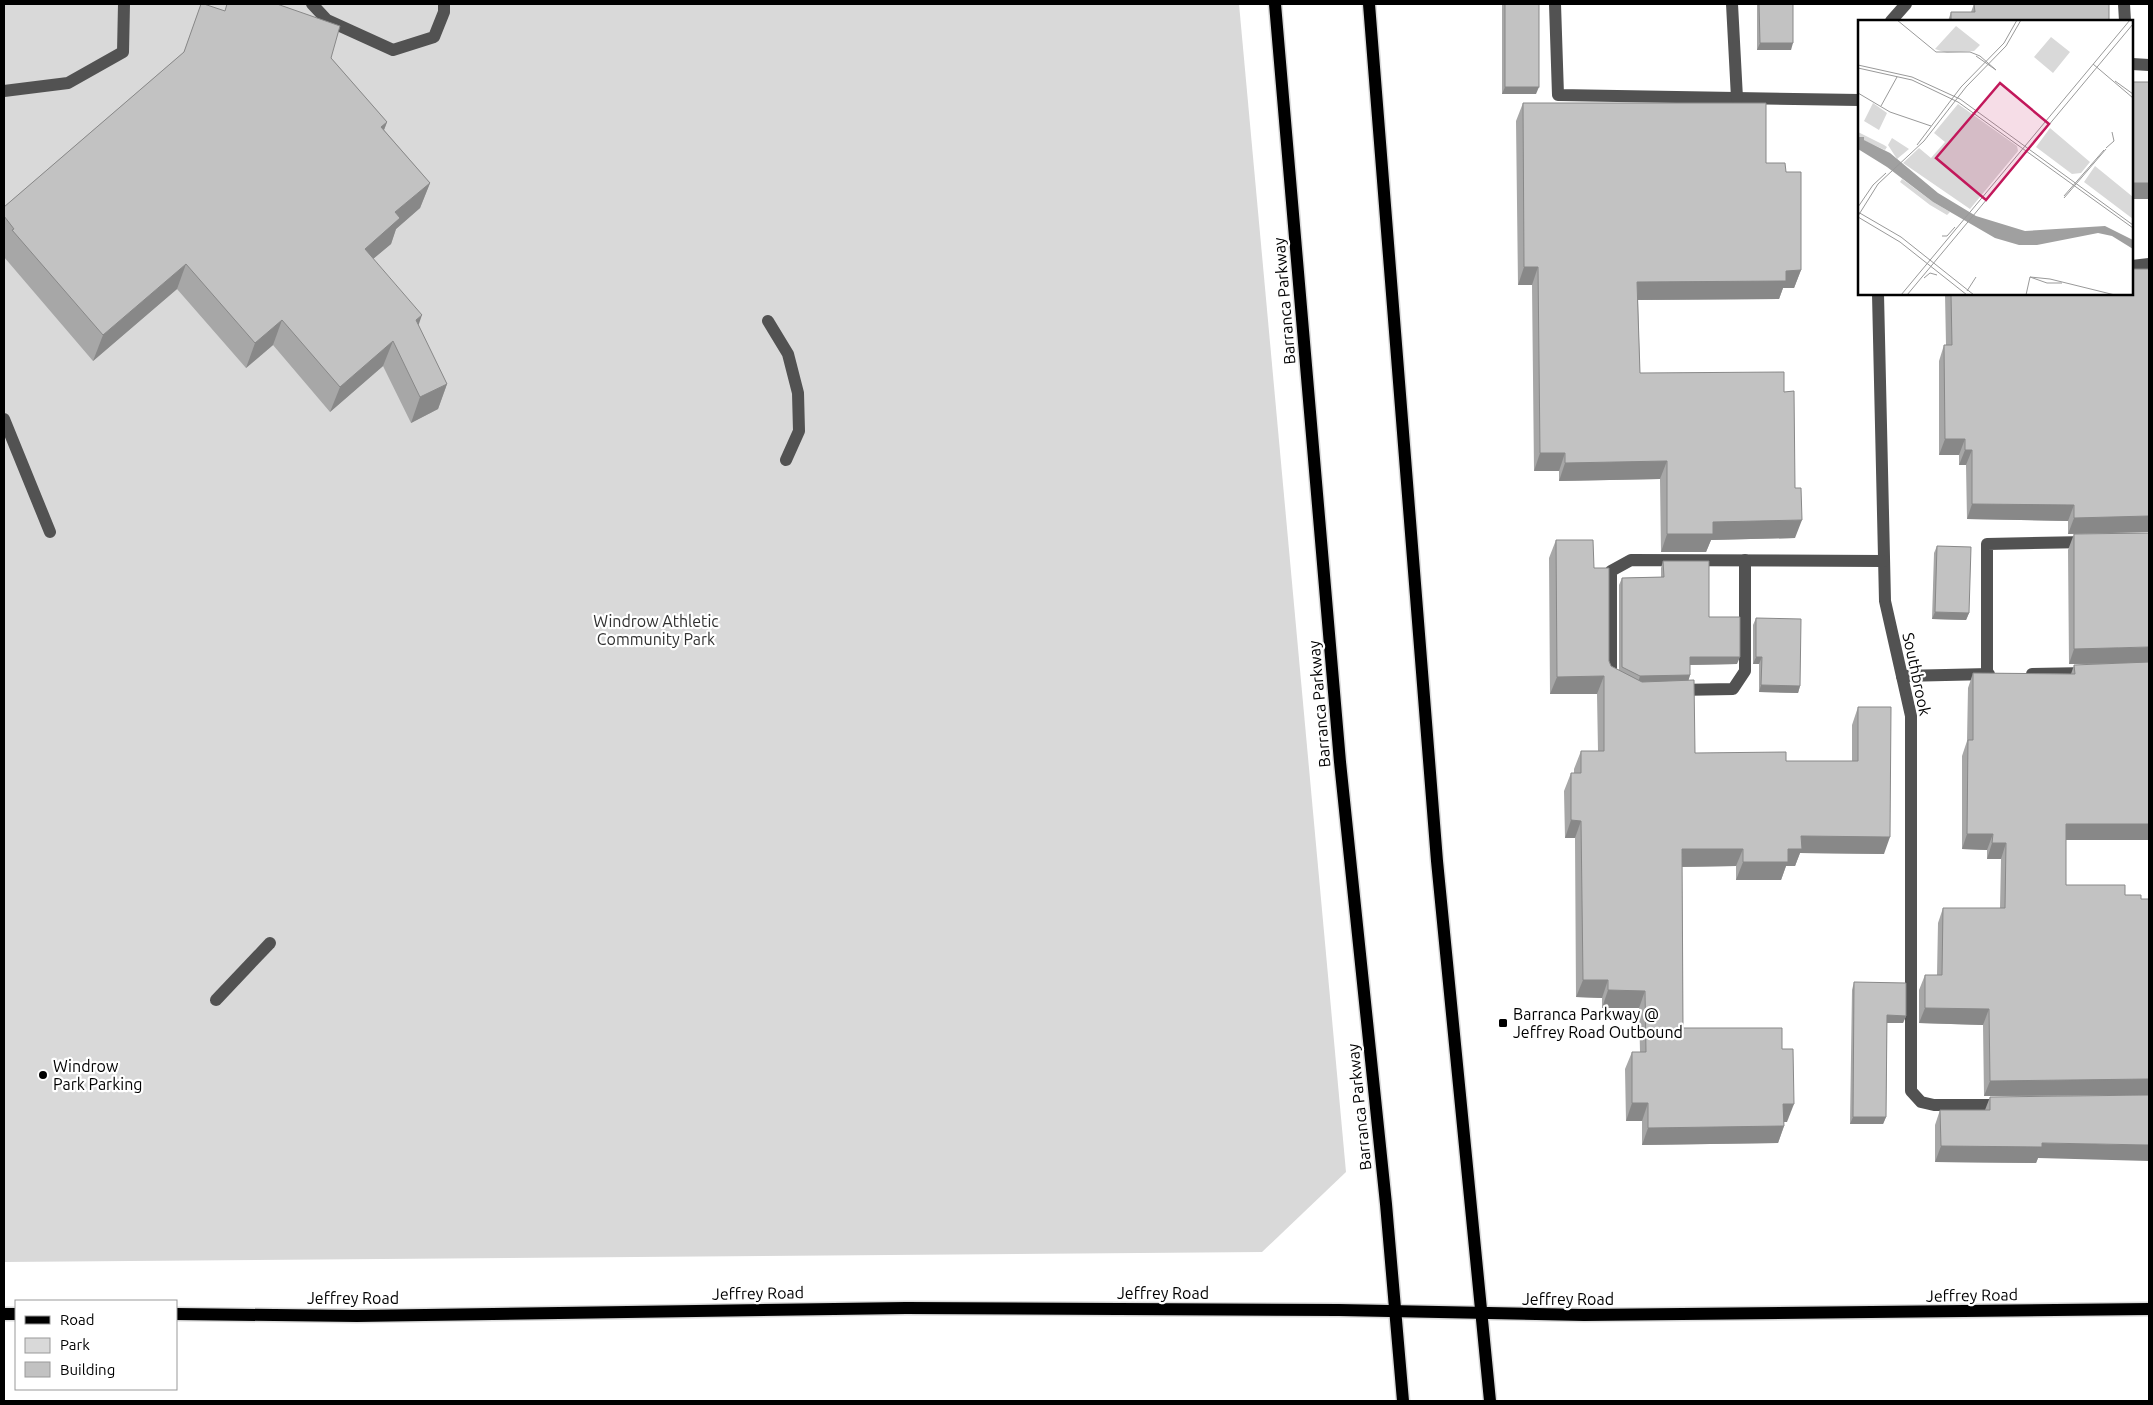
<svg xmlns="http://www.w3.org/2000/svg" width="2153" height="1405" font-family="Ubuntu,sans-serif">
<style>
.green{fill:#d9d9d9}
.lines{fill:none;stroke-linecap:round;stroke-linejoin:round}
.major-casing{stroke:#dbdbdb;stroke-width:15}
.minor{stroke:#525252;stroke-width:12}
.major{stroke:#000;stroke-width:12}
.wall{fill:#a7a7a7}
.shaded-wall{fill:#888}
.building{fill:#c2c2c2;stroke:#888}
.poi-dot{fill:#000;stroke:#fff;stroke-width:2}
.labels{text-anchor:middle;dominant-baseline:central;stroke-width:4.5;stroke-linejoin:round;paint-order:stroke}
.street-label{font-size:16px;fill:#000;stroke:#fff}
.park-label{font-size:16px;fill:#303030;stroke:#fff}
.poi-label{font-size:16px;fill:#000;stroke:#fff;text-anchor:start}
.inset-road{fill:none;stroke:#999;stroke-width:1}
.view{fill:#c2185b;fill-opacity:0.15;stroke:#c2185b;stroke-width:2.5}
.inset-edge{fill:none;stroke:#000;stroke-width:2.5}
</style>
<rect width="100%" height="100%" fill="#fff"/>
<polygon class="green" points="4,4 1239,4 1346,1172 1262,1252 4,1262"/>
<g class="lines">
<g class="major-casing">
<g id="major">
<polyline points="1275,4 1340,762 1386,1204 1403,1401"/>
<polyline points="1369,4 1437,861 1490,1401"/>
<polyline points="4,1314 16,1314"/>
<polyline points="176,1314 357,1316 906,1308 1339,1310 1584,1315 2149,1309"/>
</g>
</g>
<g class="minor">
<polyline points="312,4 327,20 393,50 434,37 444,12 444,4"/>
<polyline points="1555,4 1558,95 1859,100"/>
<polyline points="1732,4 1737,98"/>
<polyline points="2124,4 2125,21"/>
<polyline points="1891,21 1906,4"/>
<polyline points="2132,64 2149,65"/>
<polyline points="4,91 68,83 123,52 124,4"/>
<polyline points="2132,266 2149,264"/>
<polyline points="1878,294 1885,601 1911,716 1911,1091 1921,1102 1934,1105 2003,1105"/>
<polyline points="768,321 788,354 798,393 799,431 786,460"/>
<polyline points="4,419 50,532"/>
<polyline points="2032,674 2087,673"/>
<polyline points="1987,675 1987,544 2087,542"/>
<polyline points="1902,676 1989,674"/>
<polyline points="1615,681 1611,679 1611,571 1631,560 1884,561"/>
<polyline points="1677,690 1733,689 1745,671 1745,560"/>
<polyline points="216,1000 270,943"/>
</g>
<use href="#major" class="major"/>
</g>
<g class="wall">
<polygon points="201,4 331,58 387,122 384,130 430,183 420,208 396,229 391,244 373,259 418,325 447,384 438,409 411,423 383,366 330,412 273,345 246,368 177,289 93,361 4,257 4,207 184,52"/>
<polygon points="1502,4 1539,4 1536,94 1502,94"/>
<polygon points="1757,4 1793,4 1791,50 1757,50"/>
<polygon points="1974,4 2109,4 2109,21 1948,21 1951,12 1971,12"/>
<polygon points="1523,103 1766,163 1786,172 1801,270 1794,288 1783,288 1779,299 1638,300 1640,373 1784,392 1795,538 1711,540 1706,552 1661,552 1660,479 1559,481 1559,471 1534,471 1532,285 1518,285 1516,121"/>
<polygon points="2149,269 2149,532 2068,534 2068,521 1967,519 1966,465 1959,465 1959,455 1939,455 1939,361 1944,345 1946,345 1945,294 2132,294"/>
<polygon points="2149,533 2066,840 2066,885 2125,895 2141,899 2149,899 2149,1095 1984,1096 1983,1025 1919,1023 1919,990 1925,975 1937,975 1938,923 1943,908 2000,908 2001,859 1987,859 1987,850 1962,849 1962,756 1967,741 1968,688 1973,673 2071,674 2074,665 2114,664 2069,664 2068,550 2074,534"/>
<polygon points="1556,540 1594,568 1609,661 1611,666 1619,670 1619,585 1622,578 1661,577 1661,568 1663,561 1709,617 1737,664 1690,665 1690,675 1688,681 1695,753 1786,761 1852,761 1852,725 1858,707 1884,854 1800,853 1795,866 1786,866 1781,880 1736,880 1736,866 1682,867 1683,1028 1782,1049 1787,1122 1784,1122 1784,1126 1778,1143 1642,1145 1642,1121 1626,1121 1625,1069 1632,1052 1640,1052 1639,1008 1602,1008 1602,998 1576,997 1575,838 1565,838 1564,791 1571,773 1574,773 1574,769 1581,751 1598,751 1597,694 1550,694 1549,558"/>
<polygon points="1937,546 1969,613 1966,620 1932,619 1934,553"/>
<polygon points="1756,618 1800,686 1798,693 1759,692 1759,664 1753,664 1753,625"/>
<polygon points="1854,982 1906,1016 1903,1023 1887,1023 1886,1117 1883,1124 1850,1124 1852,990"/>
<polygon points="1990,1097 2038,1158 2036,1163 1935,1162 1935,1125 1940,1110 1985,1110"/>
</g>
<g class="shaded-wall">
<polygon points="1760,43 1793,43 1791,50 1757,50"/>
<polygon points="1505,87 1539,87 1536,94 1502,94"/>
<polygon points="387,122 377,148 381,127"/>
<polygon points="430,183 420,208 396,229 391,244 355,274 365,249 395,212"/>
<rect x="2132" y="183" width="17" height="16"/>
<polygon points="186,264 177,289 93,361 103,335"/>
<polygon points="1524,267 1538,267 1532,285 1518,285"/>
<polygon points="1801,270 1794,288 1783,288 1779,299 1631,300 1637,282 1786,271"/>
<polygon points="422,315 413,341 416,320"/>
<polygon points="282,320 273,345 246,368 255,343"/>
<polygon points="393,341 383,366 330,412 340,387"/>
<polygon points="447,384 438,409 411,423 420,397"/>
<polygon points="1945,439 1965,439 1959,455 1939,455"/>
<polygon points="1965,450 1972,450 1966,465 1959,465"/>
<polygon points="1540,453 1565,453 1559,471 1534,471"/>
<polygon points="1667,461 1660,479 1559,481 1565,463"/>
<polygon points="1972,504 2074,505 2068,521 1967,519"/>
<polygon points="2149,516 2149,532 2068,534 2074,518"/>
<polygon points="1802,520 1795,538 1711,540 1706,552 1661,552 1667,534 1713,522"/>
<polygon points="1935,612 1969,613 1966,620 1932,619"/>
<polygon points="2149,647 2149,663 2069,664 2074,649"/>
<polygon points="1690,657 1740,657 1737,664 1688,665"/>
<polygon points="1756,657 1762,657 1759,664 1753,664"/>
<polygon points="1690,675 1688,682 1638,683 1640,676"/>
<polygon points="1604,676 1597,694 1550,694 1557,677"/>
<polygon points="1761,685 1800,686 1798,693 1759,692"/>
<polygon points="1571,820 1581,821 1575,838 1565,838"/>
<polygon points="2066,824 2149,824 2149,840 2061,840"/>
<polygon points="1967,834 1993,834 1987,850 1962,849"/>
<polygon points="1801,836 1890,837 1884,854 1800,853 1795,866 1786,866 1781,880 1736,880 1743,862 1788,849"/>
<polygon points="1992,843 2006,843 2001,859 1987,859"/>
<polygon points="1682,849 1743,849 1736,866 1675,867"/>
<polygon points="1583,980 1608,980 1602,998 1576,997"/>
<polygon points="1608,990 1645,991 1639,1008 1602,1008"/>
<polygon points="1925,1008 1989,1009 1983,1025 1919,1023"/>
<polygon points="1887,1015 1906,1016 1903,1023 1885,1023"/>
<polygon points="2149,1079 2149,1095 1984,1096 1990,1081"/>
<polygon points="1632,1103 1648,1103 1642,1121 1626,1121"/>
<polygon points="1783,1104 1794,1104 1787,1122 1777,1122"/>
<polygon points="1853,1117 1886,1117 1883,1124 1850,1124"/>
<polygon points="1784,1126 1778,1143 1642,1145 1648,1128"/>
<polygon points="2042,1143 2149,1145 2149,1161 2038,1158 2036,1163 1935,1162 1941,1146"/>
</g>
<g class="building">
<polygon points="201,4 204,4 225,11 227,4 277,4 340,26 331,58 387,122 381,127 430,183 395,212 400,218 365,249 422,315 416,320 447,384 420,397 393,341 340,387 282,320 255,343 186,264 103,335 12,230 14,229 4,216 4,207 184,52"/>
<rect x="1505" y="4" width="34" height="83"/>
<polygon points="1759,4 1793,4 1793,43 1760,43"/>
<polygon points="1974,4 2109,4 2109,21 1951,21 1951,12 1975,12"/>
<rect x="2132" y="82" width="17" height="101"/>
<polygon points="1523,103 1766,103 1766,163 1785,163 1786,172 1801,172 1801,270 1786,271 1786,281 1637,282 1640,373 1784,372 1784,392 1794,391 1795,488 1801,488 1802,520 1713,522 1713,534 1667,534 1667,461 1565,463 1565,453 1540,453 1538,267 1524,267"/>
<polygon points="2132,269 2149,269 2149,516 2074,518 2074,505 1972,504 1972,450 1965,450 1965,439 1945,439 1944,345 1952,345 1951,294 2132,294"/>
<polygon points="2149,533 2149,647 2074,649 2074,534"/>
<polygon points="1556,540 1593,540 1594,568 1609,568 1609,661 1611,666 1642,682 1694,680 1695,753 1786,752 1786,761 1858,761 1858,707 1891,707 1890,837 1801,836 1802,849 1788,849 1788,862 1743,862 1743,849 1682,849 1683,1028 1782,1028 1782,1049 1793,1049 1794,1104 1783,1104 1784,1126 1648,1128 1648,1103 1632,1103 1632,1052 1646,1052 1645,991 1608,990 1608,980 1583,980 1581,821 1571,820 1571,773 1581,773 1581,751 1604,751 1604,676 1557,677"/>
<polygon points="1937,546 1971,547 1969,613 1935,612"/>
<polygon points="1663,561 1709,561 1709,617 1740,617 1740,657 1690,657 1690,675 1640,676 1622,667 1622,578 1664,577"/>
<polygon points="1756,618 1801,619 1800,686 1761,685 1762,657 1756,657"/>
<polygon points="2149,662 2149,824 2066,824 2066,885 2125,885 2125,895 2141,895 2141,899 2149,899 2149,1079 1990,1081 1989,1009 1925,1008 1925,975 1942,975 1943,908 2005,908 2006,843 1992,843 1993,834 1967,834 1968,740 1973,740 1973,673 2075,674 2074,665"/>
<polygon points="1854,982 1906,983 1906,1016 1887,1015 1886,1117 1853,1117"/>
<polygon points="2149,1095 2149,1145 2042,1143 2042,1147 1941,1146 1940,1110 1990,1110 1990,1097"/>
</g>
<g class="poi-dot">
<rect x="1498" y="1018" width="10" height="10" rx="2.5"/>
<circle cx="43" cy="1075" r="5"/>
</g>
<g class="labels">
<g class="street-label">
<text transform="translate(1284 301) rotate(-95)">Barranca Parkway</text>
<text transform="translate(1917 674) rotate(78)">Southbrook</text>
<text transform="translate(1319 704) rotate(-95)">Barranca Parkway</text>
<text transform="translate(1359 1107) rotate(-96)">Barranca Parkway</text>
<text transform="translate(758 1293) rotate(-1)">Jeffrey Road</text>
<text x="1163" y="1293">Jeffrey Road</text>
<text transform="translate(1972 1295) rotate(-1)">Jeffrey Road</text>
<text x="353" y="1298">Jeffrey Road</text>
<text x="1568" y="1299">Jeffrey Road</text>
</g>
<g class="park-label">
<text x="656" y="621">Windrow Athletic<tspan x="656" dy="18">Community Park</tspan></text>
</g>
<g class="poi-label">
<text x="1513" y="1014">Barranca Parkway @<tspan x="1513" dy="18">Jeffrey Road Outbound</tspan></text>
<text x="53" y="1066">Windrow<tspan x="53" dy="18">Park Parking</tspan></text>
</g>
</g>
<g transform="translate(1858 20)">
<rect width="275" height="275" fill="#fff"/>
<path d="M98,6L122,25L116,31L89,33L77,29ZM193,17L212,32L195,53L176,37ZM15,83L29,93L21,110L6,101ZM100,84L159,126L160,131L112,189L45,143L61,128L73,138L87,122L76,113ZM192,108L232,142L223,153L214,154L178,127ZM0,112L26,125L29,127L27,130L5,120L0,117ZM34,118L51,129L39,139L30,125ZM237,146L275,177V199L226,162ZM44,159L75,182L92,192L89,195L72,185L42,162Z" fill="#d9d9d9"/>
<path d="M0,117H6V120L32,133L80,173L118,196L167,211L247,206L275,220V229L254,216L240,213L179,225H161L137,218L75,182L29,147L0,129Z" fill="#a0a0a0"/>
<path class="inset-road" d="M39,0L78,32H112L122,36L138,50M118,36L138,50M235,44L275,78M0,45L54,57L102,79L275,205M0,48L54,60L100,82L275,208M257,61L275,74M0,73L32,92L73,106M23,86L39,57M59,125L103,67L146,23L159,0M248,128L256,121L254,112M206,176L246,130M206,178L248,129M0,187L15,165L28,153M0,192L43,217L116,275M0,196L20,164L66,121L108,67L148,26L163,0M0,197L42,222L109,275M84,216H89L97,207M66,258L72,253L79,255M204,263H189L172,257L192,259L257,275M109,271L118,257M43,275L272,0M49,275L275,4M168,275L172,257"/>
<path class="view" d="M142,63L191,104L128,180L78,138Z"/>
<rect width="275" height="275" class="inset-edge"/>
</g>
<rect width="2153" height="1405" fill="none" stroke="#000000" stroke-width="10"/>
<rect x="15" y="1300" width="162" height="90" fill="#ffffff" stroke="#999999"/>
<rect x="25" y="1316" width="25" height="8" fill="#000000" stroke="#999999"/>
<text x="60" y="1325" font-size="15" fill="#000000">Road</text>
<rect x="25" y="1338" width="25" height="15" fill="#d9d9d9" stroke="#999999"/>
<text x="60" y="1350" font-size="15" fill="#000000">Park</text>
<rect x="25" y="1362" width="25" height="15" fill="#c2c2c2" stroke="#999999"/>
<text x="60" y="1375" font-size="15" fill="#000000">Building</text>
</svg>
